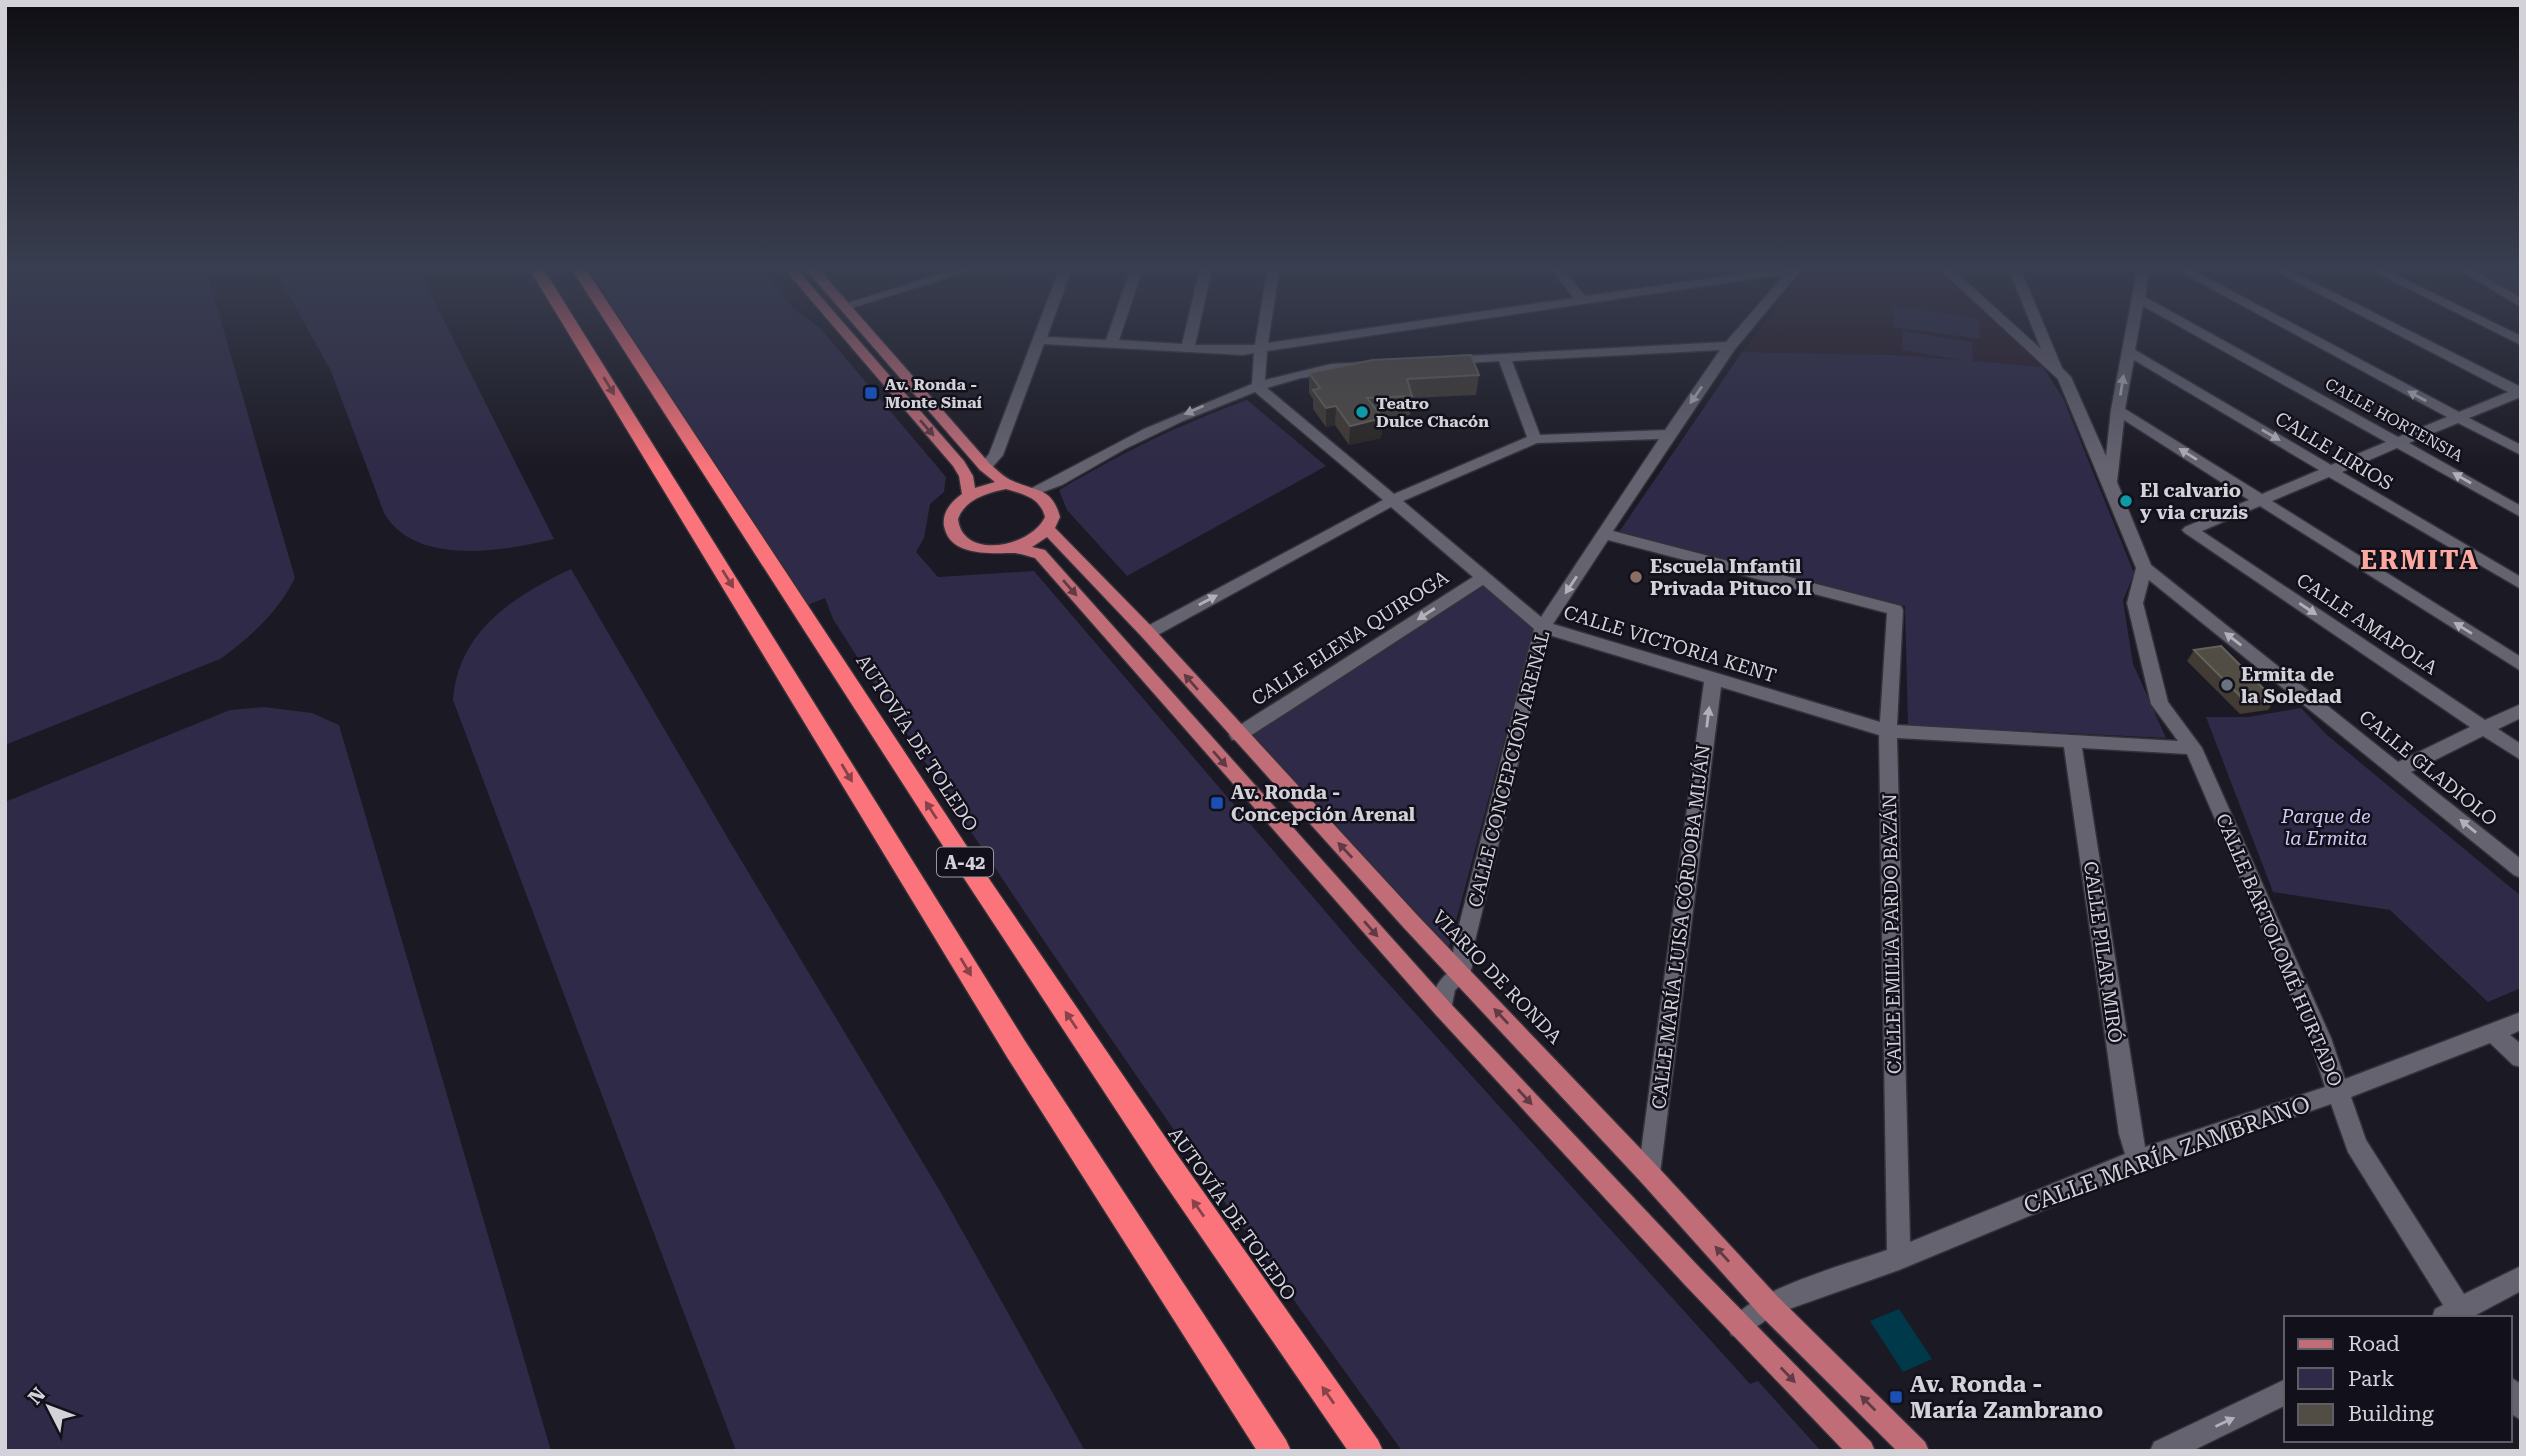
<svg xmlns="http://www.w3.org/2000/svg" width="2526" height="1456" font-family="'Roboto Serif',serif">
<style>
.education{fill:#2b1d28}
.green{fill:#2f2a47}
.water{fill:#00394a}
.lines{fill:none;stroke-linecap:round;stroke-linejoin:round}
.minor-casing{stroke:#333239;stroke-width:3}
.major-casing{stroke:#333239;stroke-width:3}
.highway-casing{stroke:#333239;stroke-width:3}
.minor{fill:#656370;fill-rule:evenodd}
.major{fill:#c06d77;fill-rule:evenodd}
.highway{fill:#fc747b;fill-rule:evenodd}
.wall{fill:#413b33}
.shaded-wall{fill:#2b2725}
.building{fill:#514c44;stroke:#65615c;stroke-width:2}
.oneway{fill:#b2b1ba}
.oneway2{fill:#87424a}
.oneway3{fill:#603a44}
.transit-dot{fill:#1a4fb4;stroke:#12101a;stroke-width:2.5}
.culture-dot{fill:#0f9aa8;stroke:#12101a;stroke-width:2.5}
.education-dot{fill:#8d6e63;stroke:#12101a;stroke-width:2.5}
.worship-dot{fill:#6b7280;stroke:#12101a;stroke-width:2.5}
.labels{text-anchor:middle;dominant-baseline:central;stroke-width:5;stroke-linejoin:round;paint-order:stroke}
.far-poi-label{font-size:16px;font-weight:bold;fill:#d3d2d9;stroke:#12101a;text-anchor:start}
.far-street-label{font-size:16px;fill:#d3d2d9;stroke:#12101a}
.shield{fill:#12101a;stroke:#9998a0;stroke-width:2}
.shield-label{font-size:18px;font-weight:bold;fill:#d3d2d9}
.street-label{font-size:19px;fill:#d3d2d9;stroke:#12101a}
.poi-label{font-size:19px;font-weight:bold;fill:#d3d2d9;stroke:#12101a;text-anchor:start}
.park-label{font-size:19px;font-style:italic;fill:#cfc9f7;stroke:#12101a}
.near-street-label{font-size:23px;fill:#d3d2d9;stroke:#12101a}
.near-poi-label{font-size:23px;font-weight:bold;fill:#d3d2d9;stroke:#12101a;text-anchor:start}
.district-label{font-size:26px;font-weight:bold;letter-spacing:2px;fill:#fca89f;stroke:#12101a}
</style>
<rect width="100%" height="100%" fill="#1b1923"/>
<polygon class="education" points="1815,265 1931,265 2043,367 1893,355 1742,352 1801,277"/>
<g class="green">
<path d="M5,265H202L208,276L295,578C277,613 252,636 220,659L5,745Z"/>
<path d="M272,265H416L554,539C504,551 415,567 384,513L331,371Z"/>
<path d="M587,265H759L794,309L820,328L946,477L944,492L930,504L924,538L916,552L938,577L1034,571L1360,952L1750,1384L1758,1381L1821,1451H1402C1205,1178 1013,903 833,619L825,598L800,608Z"/>
<polygon points="2460,265 2513,265 2521,269 2521,300"/>
<polygon points="1893,306 1978,318 1980,339 1894,327"/>
<polygon points="1903,331 1972,342 1973,361 2043,367 2063,398 2134,573 2123,601 2133,664 2166,738 1908,725 1905,606 1619,532 1742,352 1893,355 1960,360 1902,350"/>
<path d="M1247,400L1326,466L1127,576L1067,510L1059,490C1119,454 1180,424 1247,400Z"/>
<path d="M571,569L729,840L940,1191L1085,1451H736L453,700C458,631 514,596 571,569Z"/>
<polygon points="1485,582 1534,628 1443,970 1243,741"/>
<polygon points="264,707 312,713 339,725 551,1451 5,1451 5,802 230,710"/>
<polygon points="2301,708 2327,735 2521,896 2521,988 2488,1002 2390,910 2273,892 2206,717 2248,717"/>
</g>
<polygon class="water" points="1899,1309 1932,1359 1903,1372 1870,1321"/>
<g class="lines">
<g class="minor-casing">
<g id="minor">
<polygon points="969,265 988,265 848,309 840,309 838,306"/>
<path d="M1061,265H1073L1047,337L1106,340L1132,265H1144L1119,340L1182,344L1201,265H1213L1195,345H1255L1268,265H1280L1268,343L1574,298L1548,265H1560L1585,296L1805,265L1735,349L1613,531L1901,606L1903,610L1897,725L2178,741L2151,704L2127,603L2136,568L2058,379L1935,265H1948L2041,349L2007,265H2019L2062,368L2071,377L2106,456L2111,410L2138,265H2150L2145,297L2398,437L2447,417L2168,265H2183L2459,412L2508,392L2264,265H2279L2521,387V397L2469,418L2521,445V455L2458,423L2409,443L2521,506V517L2397,448L2342,472L2521,577V589L2329,477L2272,501L2521,657V671L2260,506L2202,531L2485,720L2521,704V718L2498,729L2521,744V760L2483,736L2411,772L2521,859V878L2514,875L2149,580L2143,603L2168,702L2202,748L2331,1038L2345,1079L2521,1012V1030L2510,1035L2521,1044V1067L2513,1065L2490,1043L2351,1097L2366,1140L2464,1294L2521,1266V1291L2476,1315L2477,1318H2432L2435,1309L2443,1305L2348,1152L2331,1104L2140,1170L1899,1270L1775,1314L1740,1338L1731,1335L1728,1326C1742,1292 1851,1263 1887,1250L1879,735L1721,687L1660,1174L1657,1182L1649,1185L1641,1182L1638,1174L1704,682L1549,635L1474,945C1472,968 1474,975 1455,990L1450,1015L1443,1018L1436,1015C1427,997 1437,981 1451,970L1454,945L1534,629L1483,585L1244,740H1232L1229,735L1232,730L1473,577L1391,507L1154,637H1142L1140,633L1142,629L1383,500L1255,392L1183,421L1125,449L1062,485L1035,495L1028,490L1144,429L1252,384L1254,353L1243,355L1044,344L1003,455L990,470H980L978,467L989,454ZM1785,274L1726,342L1445,357L1443,360L1450,364L1499,361L1527,437L1394,494L1267,388L1301,378L1368,368V362L1331,364L1265,380L1267,351ZM2143,306L2386,442L2331,465L2135,350ZM1720,350L1665,430L1540,435L1512,361ZM2134,360L2319,470L2262,494L2125,409ZM2124,420L2249,500L2185,527L2182,530L2185,533L2470,727L2398,762L2151,565L2117,482ZM1659,439L1541,617L1403,501L1537,443ZM1608,540L1887,613L1880,722L1553,624ZM1897,738L2064,747L2119,1134L2125,1154L1910,1242ZM2082,748L2187,754L2309,1038L2325,1087L2145,1147Z"/>
<polygon points="2361,265 2376,265 2521,336 2521,345"/>
<polygon points="2451,265 2466,265 2521,298 2521,307"/>
<polygon points="2510,1377 2521,1384 2521,1420 2510,1413"/>
<polygon points="2286,1379 2286,1405 2192,1451 2150,1451 2154,1442"/>
</g>
</g>
<g class="major-casing">
<path id="major" d="M781,265H793L964,461L973,476L975,488L995,482L980,470L802,265H815L990,464C997,470 1005,478 1013,481C1036,492 1052,487 1060,517L1055,528L1154,629L1418,916L1657,1166L1777,1296L1925,1442L1929,1451H1897L1759,1314L1641,1182L1404,928L1142,637L1047,537L1032,547L1045,550L1450,1003L1701,1269L1871,1442L1875,1451H1844L1685,1285L1436,1015L1035,558C1028,556 1020,553 1013,553C990,553 950,557 944,526C942,512 951,502 962,494L959,476L953,466ZM1006,489C1023,494 1040,497 1045,517C1031,547 963,561 958,519C965,499 987,493 1006,489Z"/>
</g>
<g class="highway-casing">
<g id="highway">
<polygon points="527,265 541,265 1025,1041 1286,1440 1291,1451 1257,1451 1007,1057"/>
<polygon points="569,265 583,265 968,848 1176,1153 1378,1440 1383,1451 1348,1451 1156,1171 952,860"/>
</g>
</g>
<use href="#minor" class="minor"/>
<use href="#major" class="major"/>
<use href="#highway" class="highway"/>
</g>
<g class="wall">
<polygon points="1309,373 1479,375 1476,395 1412,398 1410,415 1381,417 1383,418 1381,438 1349,445 1335,425 1326,427 1313,409 1313,399 1309,393"/>
<polygon points="2194,650 2275,700 2268,710 2240,714 2187,661"/>
</g>
<g class="shaded-wall">
<polygon points="1336,406 1335,425 1326,427 1326,408"/>
<polygon points="1383,418 1381,438 1349,445 1350,426"/>
</g>
<g class="building">
<polygon points="1471,355 1479,375 1407,379 1412,396 1367,398 1383,418 1350,426 1336,406 1326,408 1313,390 1320,388 1309,373 1373,360"/>
<polygon points="2221,646 2275,700 2248,704 2194,650"/>
</g>
<defs><path id="oneway-solid" d="M-6-.8H1V-3.2L6.5 0L1 3.2V.8H-6Z" transform="scale(1.75)"/></defs>
<g class="oneway">
<use href="#oneway-solid" transform="translate(2122 385) rotate(-81)"/>
<use href="#oneway-solid" transform="translate(1696 395) rotate(125)"/>
<use href="#oneway-solid" transform="translate(2417 396) rotate(-152)"/>
<use href="#oneway-solid" transform="translate(1194 410) rotate(156)"/>
<use href="#oneway-solid" transform="translate(2271 435) rotate(30)"/>
<use href="#oneway-solid" transform="translate(2188 454) rotate(-148)"/>
<use href="#oneway-solid" transform="translate(2462 478) rotate(-150)"/>
<use href="#oneway-solid" transform="translate(1571 585) rotate(124)"/>
<use href="#oneway-solid" transform="translate(1208 600) rotate(-28)"/>
<use href="#oneway-solid" transform="translate(2308 609) rotate(34)"/>
<use href="#oneway-solid" transform="translate(1426 614) rotate(147)"/>
<use href="#oneway-solid" transform="translate(2463 628) rotate(-148)"/>
<use href="#oneway-solid" transform="translate(2233 639) rotate(-142)"/>
<use href="#oneway-solid" transform="translate(1708 717) rotate(-83)"/>
<use href="#oneway-solid" transform="translate(2468 826) rotate(-141)"/>
<use href="#oneway-solid" transform="translate(2225 1422) rotate(-25)"/>
</g>
<g class="oneway2">
<use href="#oneway-solid" transform="translate(609 386) rotate(58)"/>
<use href="#oneway-solid" transform="translate(728 579) rotate(58)"/>
<use href="#oneway-solid" transform="translate(847 773) rotate(59)"/>
<use href="#oneway-solid" transform="translate(931 810) rotate(-123)"/>
<use href="#oneway-solid" transform="translate(966 967) rotate(59)"/>
<use href="#oneway-solid" transform="translate(1071 1020) rotate(-124)"/>
<use href="#oneway-solid" transform="translate(1198 1208) rotate(-125)"/>
<use href="#oneway-solid" transform="translate(1328 1395) rotate(-125)"/>
</g>
<g class="oneway3">
<use href="#oneway-solid" transform="translate(927 428) rotate(49)"/>
<use href="#oneway-solid" transform="translate(1070 588) rotate(49)"/>
<use href="#oneway-solid" transform="translate(1191 682) rotate(-131)"/>
<use href="#oneway-solid" transform="translate(1220 759) rotate(49)"/>
<use href="#oneway-solid" transform="translate(1345 850) rotate(-133)"/>
<use href="#oneway-solid" transform="translate(1371 929) rotate(49)"/>
<use href="#oneway-solid" transform="translate(1501 1016) rotate(-133)"/>
<use href="#oneway-solid" transform="translate(1525 1097) rotate(47)"/>
<use href="#oneway-solid" transform="translate(1722 1254) rotate(-132)"/>
<use href="#oneway-solid" transform="translate(1788 1375) rotate(46)"/>
<use href="#oneway-solid" transform="translate(1868 1403) rotate(-135)"/>
</g>
<linearGradient id="sky" x2="0" y2="1"><stop stop-color="#0f0e13"/><stop offset="0.57" stop-color="#393e50"/><stop offset="1" stop-color="#393e50" stop-opacity="0"/></linearGradient>
<rect width="2526" height="469" fill="url(#sky)"/>
<g class="transit-dot">
<rect x="864" y="386" width="14" height="14" rx="3.5"/>
<rect x="1210" y="796" width="14" height="14" rx="3.5"/>
<rect x="1889" y="1390" width="14" height="14" rx="3.5"/>
</g>
<g class="culture-dot">
<circle cx="1362" cy="412" r="7"/>
<circle cx="2126" cy="501" r="7"/>
</g>
<circle class="education-dot" cx="1636" cy="577" r="7"/>
<circle class="worship-dot" cx="2227" cy="685" r="7"/>
<g class="labels">
<g class="far-poi-label">
<text x="885" y="384">Av. Ronda -<tspan x="885" dy="18">Monte Sinaí</tspan></text>
<text x="1376" y="403">Teatro<tspan x="1376" dy="18">Dulce Chacón</tspan></text>
</g>
<g class="far-street-label">
<text transform="translate(2394 420) rotate(29)">CALLE HORTENSIA</text>
</g>
<rect class="shield" x="937" y="847.5" width="56" height="29" rx="5"/>
<g class="shield-label">
<text x="965" y="862">A-42</text>
</g>
<g class="street-label">
<text transform="translate(2334 451) rotate(31)">CALLE LIRIOS</text>
<text transform="translate(2367 624) rotate(34)">CALLE AMAPOLA</text>
<text transform="translate(1350 638) rotate(-33)">CALLE ELENA QUIROGA</text>
<text transform="translate(1670 644) rotate(17)">CALLE VICTORIA KENT</text>
<text transform="translate(917 743) rotate(57)">AUTOVÍA DE TOLEDO</text>
<text transform="translate(2428 768) rotate(39)">CALLE GLADIOLO</text>
<text transform="translate(1509 769) rotate(-76)">CALLE CONCEPCIÓN ARENAL</text>
<text transform="translate(1681 927) rotate(-83)">CALLE MARÍA LUISA CÓRDOBA MIJÁN</text>
<text transform="translate(1892 934) rotate(-91)">CALLE EMILIA PARDO BAZÁN</text>
<text transform="translate(2279 950) rotate(67)">CALLE BARTOLOMÉ HURTADO</text>
<text transform="translate(2103 952) rotate(82)">CALLE PILAR MIRÓ</text>
<text transform="translate(1497 977) rotate(46)">VIARIO DE RONDA</text>
<text transform="translate(1232 1214) rotate(55)">AUTOVÍA DE TOLEDO</text>
</g>
<g class="poi-label">
<text x="2140" y="490">El calvario<tspan x="2140" dy="22">y via cruzis</tspan></text>
<text x="1650" y="566">Escuela Infantil<tspan x="1650" dy="22">Privada Pituco II</tspan></text>
<text x="2241" y="674">Ermita de<tspan x="2241" dy="22">la Soledad</tspan></text>
<text x="1231" y="792">Av. Ronda -<tspan x="1231" dy="22">Concepción Arenal</tspan></text>
</g>
<g class="park-label">
<text x="2326" y="816">Parque de<tspan x="2326" dy="22">la Ermita</tspan></text>
</g>
<g class="near-street-label">
<text transform="translate(2167 1155) rotate(-20)">CALLE MARÍA ZAMBRANO</text>
</g>
<g class="near-poi-label">
<text x="1910" y="1384">Av. Ronda -<tspan x="1910" dy="26">María Zambrano</tspan></text>
</g>
<g class="district-label">
<text x="2420" y="560">ERMITA</text>
</g>
</g>
<rect width="2526" height="1456" fill="none" stroke="#d3d2d9" stroke-width="14"/>
<rect x="2284" y="1316" width="228" height="126" fill="#12101a" stroke="#5f5e66" stroke-width="2"/>
<rect x="2298" y="1339" width="35" height="10" fill="#c06d77" stroke="#5f5e66" stroke-width="2"/>
<text x="2348" y="1351" font-size="21" fill="#d3d2d9">Road</text>
<rect x="2298" y="1368" width="35" height="21" fill="#2f2a47" stroke="#5f5e66" stroke-width="2"/>
<text x="2348" y="1386" font-size="21" fill="#d3d2d9">Park</text>
<rect x="2298" y="1404" width="35" height="21" fill="#514c44" stroke="#5f5e66" stroke-width="2"/>
<text x="2348" y="1421" font-size="21" fill="#d3d2d9">Building</text>
<g transform="translate(49 1407) rotate(312)" stroke="#12101a" stroke-width="5" paint-order="stroke">
<path d="M0-5L12 26L0 18L-12 26Z" fill="#d3d2d9"/>
<text y="-10" font-size="19" font-weight="bold" text-anchor="middle" fill="#d3d2d9">N</text>
</g>
</svg>
